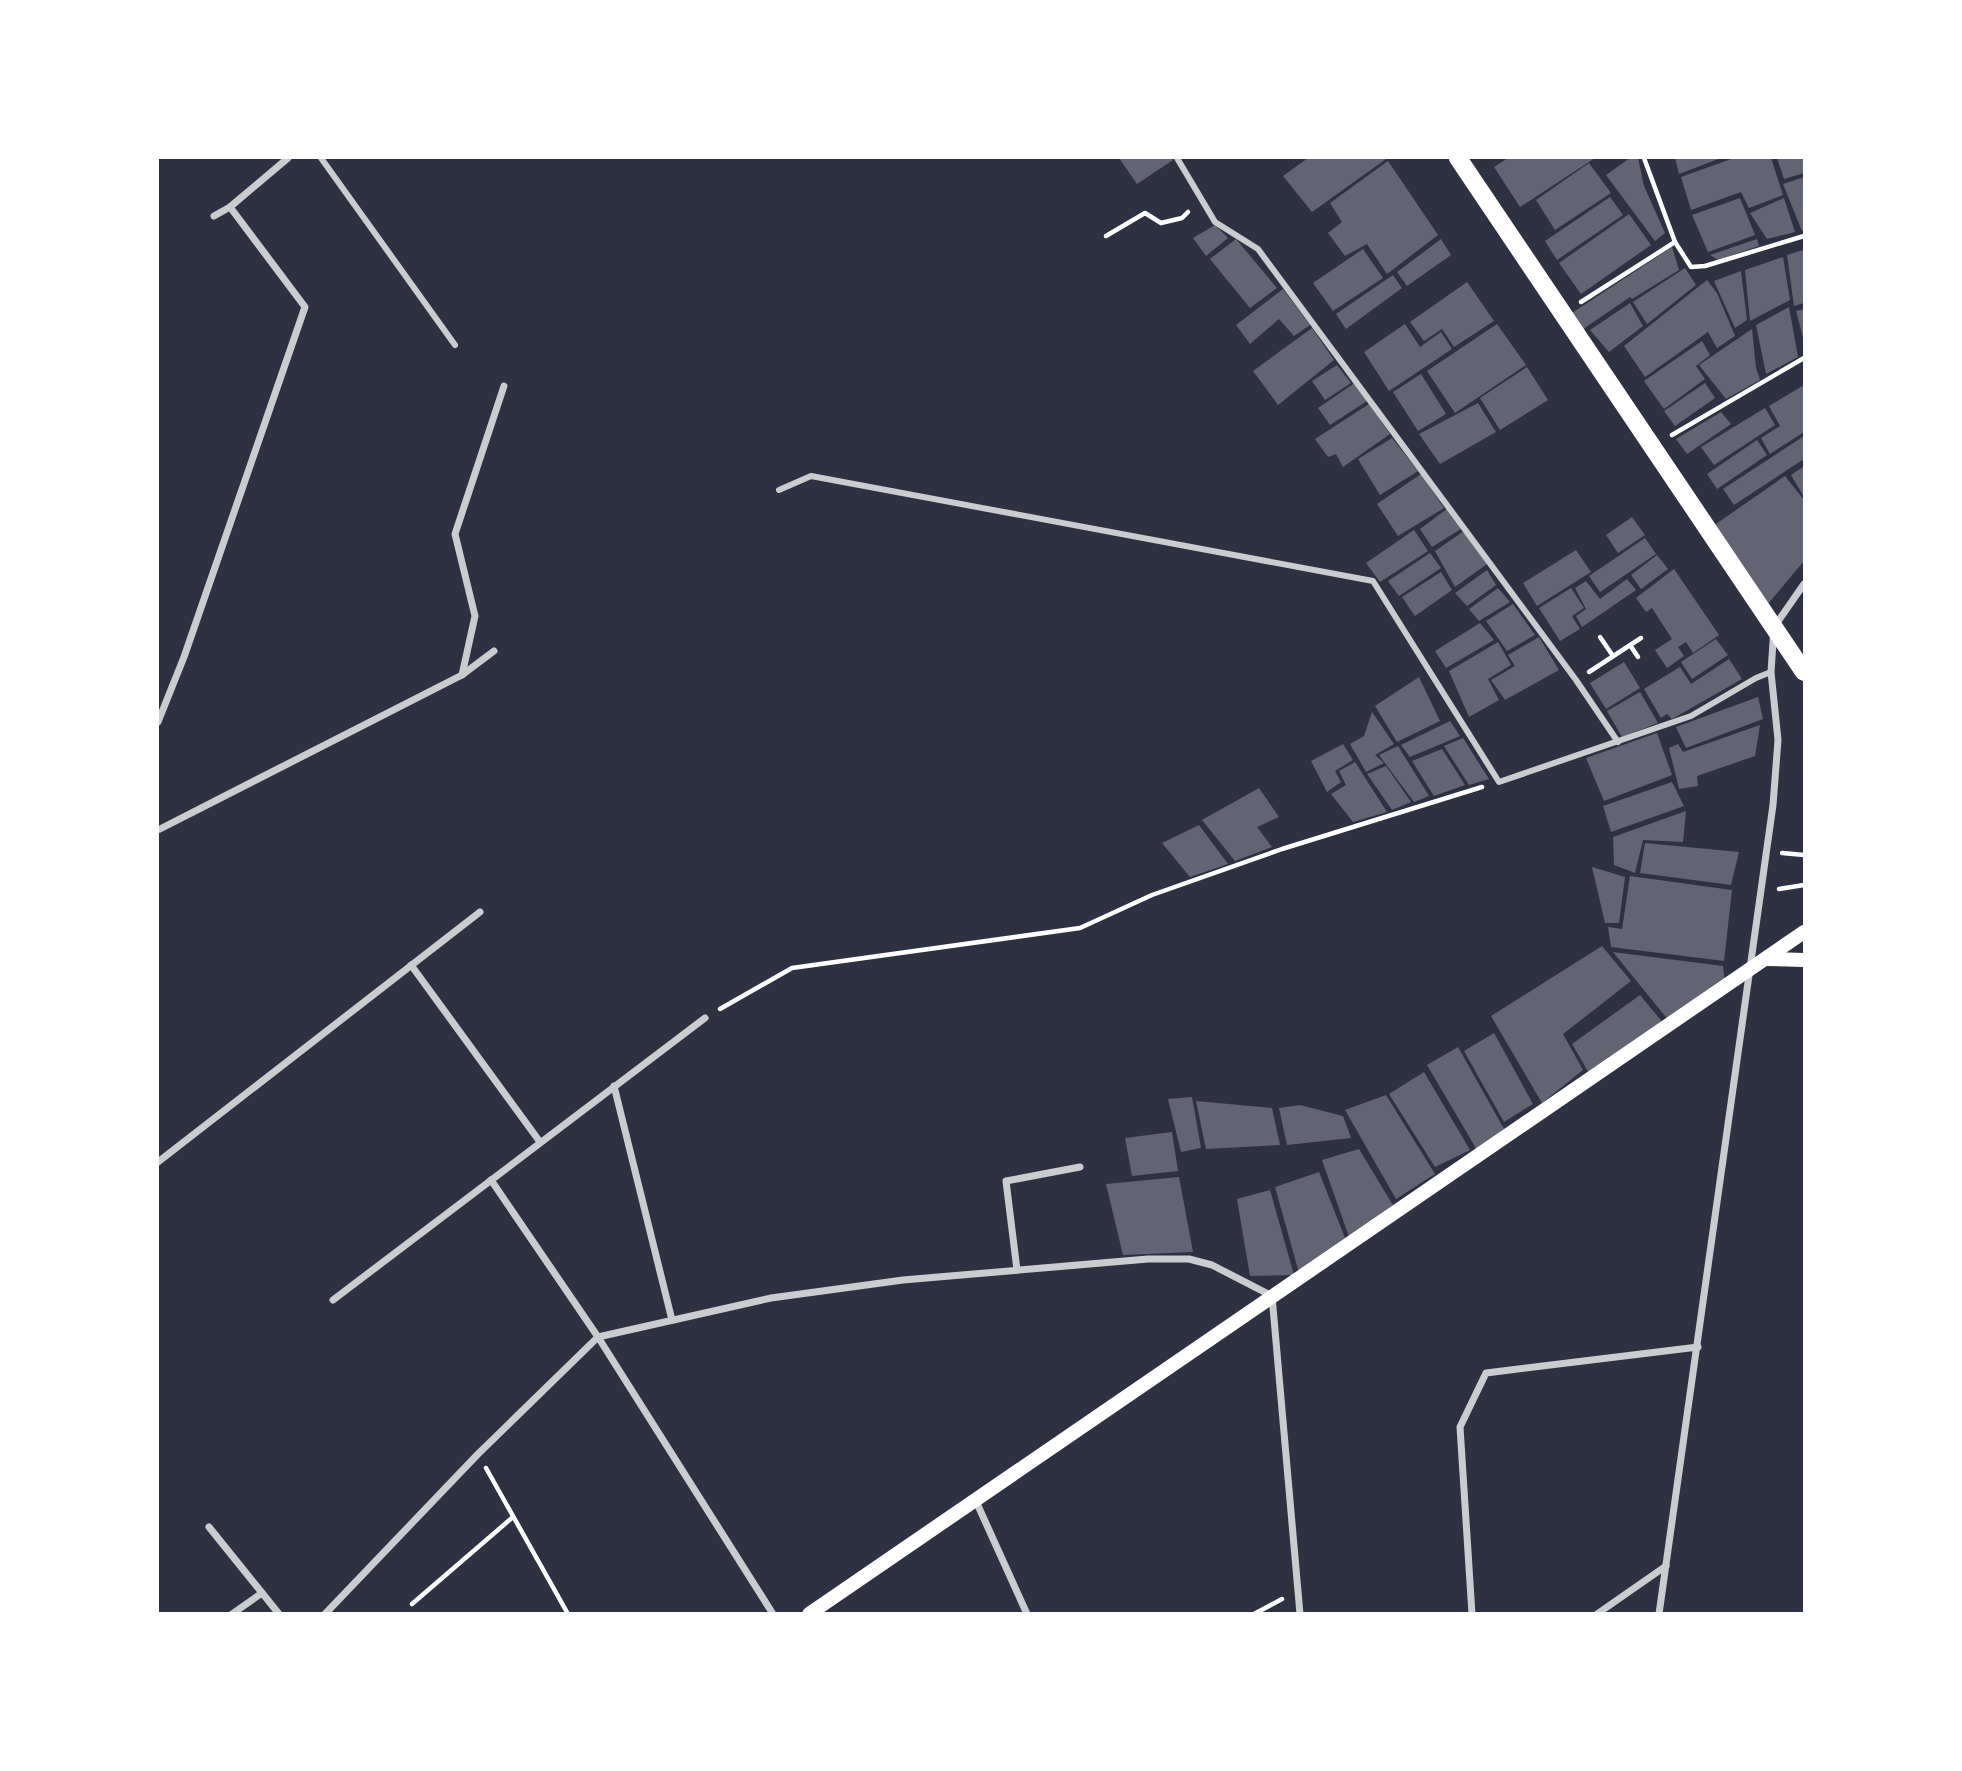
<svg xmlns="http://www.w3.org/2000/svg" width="1962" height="1771" font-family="Raleway,sans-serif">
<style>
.building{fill:#626471}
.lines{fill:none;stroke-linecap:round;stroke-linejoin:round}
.path{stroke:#fff;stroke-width:4.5}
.pedestrian{stroke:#caccd0;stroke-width:6}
.minor{stroke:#caccd0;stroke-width:7}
.secondary{stroke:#fff;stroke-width:14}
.primary{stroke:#fff;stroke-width:18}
</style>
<rect width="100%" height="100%" fill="#2d3142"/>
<g class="building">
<polygon points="1119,158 1171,158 1173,160 1137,184"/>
<polygon points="1308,158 1384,158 1386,159 1312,212 1283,176"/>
<polygon points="1508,158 1595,158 1520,207 1494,167"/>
<polygon points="1630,158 1638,158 1644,186 1665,233 1655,241 1606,175"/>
<polygon points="1675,158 1721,158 1679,174"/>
<polygon points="1734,158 1771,158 1783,195 1749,208 1741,192 1691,210 1681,177"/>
<polygon points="1777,158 1804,158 1804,173 1784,179"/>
<polygon points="1388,161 1438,235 1387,274 1367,244 1345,256 1328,233 1342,222 1330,203"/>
<polygon points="1589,163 1611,193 1555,230 1536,200"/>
<polygon points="1804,177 1804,230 1802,231 1783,184"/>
<polygon points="1610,197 1623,215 1557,260 1545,241"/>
<polygon points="1740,198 1755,235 1708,252 1692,215"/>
<polygon points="1784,198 1795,232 1767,239 1750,213"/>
<polygon points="1629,214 1651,245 1581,294 1559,263"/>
<polygon points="1215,225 1228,238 1206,256 1193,238"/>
<polygon points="1236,239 1277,288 1250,308 1210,259"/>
<polygon points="1441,239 1451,255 1407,286 1397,272"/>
<polygon points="1757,239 1759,246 1718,260 1710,255"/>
<polygon points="1672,247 1679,270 1632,299 1630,297 1579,332 1569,315"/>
<polygon points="1363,249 1383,278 1333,311 1313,283"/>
<polygon points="1803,250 1804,303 1794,306 1787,255"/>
<polygon points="1783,257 1790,300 1750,321 1745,270"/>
<polygon points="1685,268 1696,285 1647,324 1633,302"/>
<polygon points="1741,271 1747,320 1735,328 1714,281"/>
<polygon points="1393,275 1402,288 1346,329 1336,314"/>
<polygon points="1707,280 1717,293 1735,336 1717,348 1708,332 1645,377 1624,346"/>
<polygon points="1467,282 1494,321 1454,347 1442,329 1424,341 1410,322"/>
<polygon points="1283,289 1310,325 1294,336 1279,319 1250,344 1236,325"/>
<polygon points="1630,303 1643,326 1609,352 1590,330"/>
<polygon points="1789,307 1798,357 1766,374 1756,325"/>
<polygon points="1804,309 1804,341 1796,311"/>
<polygon points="1405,324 1420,347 1441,332 1452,349 1389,391 1364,352"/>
<polygon points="1497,324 1526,365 1455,413 1427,371"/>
<polygon points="1312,328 1334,360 1278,405 1253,371"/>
<polygon points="1752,329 1756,368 1760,380 1726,399 1699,365"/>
<polygon points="1702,341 1710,355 1696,366 1705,379 1664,409 1644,381"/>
<polygon points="1337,365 1351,383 1325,400 1312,381"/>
<polygon points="1527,367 1548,400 1500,430 1480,398"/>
<polygon points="1421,374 1446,414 1418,431 1393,392"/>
<polygon points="1356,382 1367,401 1330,425 1318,408"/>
<polygon points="1705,383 1715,398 1675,426 1664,411"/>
<polygon points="1804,385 1804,432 1770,454 1761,438 1780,426 1769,406"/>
<polygon points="1478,403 1496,432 1440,464 1419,434"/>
<polygon points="1369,404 1390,434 1343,467 1336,454 1328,457 1315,439"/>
<polygon points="1765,408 1775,425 1714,465 1701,447"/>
<polygon points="1721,412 1731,424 1687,454 1676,439"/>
<polygon points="1804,436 1804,459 1734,505 1723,489"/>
<polygon points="1392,438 1418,471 1380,495 1358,459"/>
<polygon points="1757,440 1767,455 1717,489 1707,474"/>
<polygon points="1804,466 1804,497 1791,475"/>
<polygon points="1421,474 1444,508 1398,536 1377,504"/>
<polygon points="1785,476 1804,500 1804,561 1768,604 1713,526"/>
<polygon points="1447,509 1461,529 1432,547 1420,529"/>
<polygon points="1632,517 1645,535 1618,553 1606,535"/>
<polygon points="1414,530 1428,551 1380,582 1366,563"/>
<polygon points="1464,531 1487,564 1455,587 1435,551"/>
<polygon points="1645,538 1656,554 1600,592 1589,576"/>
<polygon points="1576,550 1591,572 1537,606 1523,583"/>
<polygon points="1430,553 1441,568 1399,596 1388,581"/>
<polygon points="1657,555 1668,569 1641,589 1631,575"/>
<polygon points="1674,569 1719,635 1693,653 1686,642 1678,647 1684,656 1667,668 1655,650 1672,639 1652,608 1646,612 1636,598"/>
<polygon points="1487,570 1496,585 1467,606 1455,593"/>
<polygon points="1441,572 1452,590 1415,616 1402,597"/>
<polygon points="1627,579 1636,590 1582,627 1576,616 1586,609 1575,588 1586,581 1600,599"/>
<polygon points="1498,588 1510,602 1479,621 1469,609"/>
<polygon points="1571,588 1584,608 1572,616 1580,629 1560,641 1539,608"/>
<polygon points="1513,604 1535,635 1507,651 1486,621"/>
<polygon points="1480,623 1494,640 1446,668 1435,651"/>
<polygon points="1539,637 1559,670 1505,700 1491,680 1515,666 1508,655"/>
<polygon points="1716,639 1728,655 1692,679 1681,662"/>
<polygon points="1498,642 1511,665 1488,679 1499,700 1469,717 1449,671"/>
<polygon points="1729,659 1742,679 1672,719 1667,714 1661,718 1644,689 1680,667 1691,684"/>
<polygon points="1624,662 1640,688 1606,709 1590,683"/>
<polygon points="1419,677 1440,721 1397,742 1375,706"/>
<polygon points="1640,692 1658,723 1622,737 1607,711"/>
<polygon points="1758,697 1763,719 1686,748 1676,727"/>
<polygon points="1372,712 1394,744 1375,755 1384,763 1366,772 1350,744 1364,736"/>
<polygon points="1450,721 1460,736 1410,757 1401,745"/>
<polygon points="1760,725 1755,756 1697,776 1698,786 1679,789 1669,748 1678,744 1683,752"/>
<polygon points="1657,733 1672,775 1604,801 1586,758"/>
<polygon points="1463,738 1489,779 1469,785 1444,746"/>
<polygon points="1343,744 1353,760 1335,771 1341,782 1327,792 1311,761"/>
<polygon points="1398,746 1429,796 1414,802 1379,755"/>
<polygon points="1442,749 1465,785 1434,796 1412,761"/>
<polygon points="1355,762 1387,812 1353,822 1331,794 1346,785 1339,771"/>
<polygon points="1386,766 1411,802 1392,810 1367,774"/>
<polygon points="1672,782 1684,806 1611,832 1603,806"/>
<polygon points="1259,788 1279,817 1257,827 1272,847 1235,861 1202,820"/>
<polygon points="1686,811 1683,842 1643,840 1635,873 1614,865 1613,837"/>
<polygon points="1199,825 1228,864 1190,877 1162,843"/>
<polygon points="1645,843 1739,852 1731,885 1640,873"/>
<polygon points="1592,867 1625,877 1619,923 1605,923"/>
<polygon points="1630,876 1732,890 1724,961 1611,947 1608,927 1622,929"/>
<polygon points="1602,946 1631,981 1563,1034 1583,1070 1542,1103 1491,1016"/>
<polygon points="1613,952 1723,966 1725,985 1669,1021"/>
<polygon points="1640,995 1664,1024 1589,1073 1572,1044"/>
<polygon points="1494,1033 1533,1104 1504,1122 1464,1051"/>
<polygon points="1458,1047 1504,1129 1477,1150 1427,1065"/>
<polygon points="1424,1072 1470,1150 1435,1167 1389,1094"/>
<polygon points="1386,1095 1435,1174 1396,1199 1345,1110"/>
<polygon points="1192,1097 1201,1148 1181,1152 1168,1099"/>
<polygon points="1196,1101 1272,1108 1280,1145 1206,1149"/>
<polygon points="1300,1105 1343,1116 1351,1138 1287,1145 1279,1108"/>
<polygon points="1172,1132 1178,1171 1132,1176 1125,1138"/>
<polygon points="1359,1149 1394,1207 1349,1237 1322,1160"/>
<polygon points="1319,1172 1345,1238 1299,1273 1275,1187"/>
<polygon points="1179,1177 1193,1252 1123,1255 1106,1184"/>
<polygon points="1270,1190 1294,1275 1250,1276 1237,1199"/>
</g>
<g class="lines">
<g class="path">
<polyline points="1644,158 1675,242 1691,267 1705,266 1804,236"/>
<polyline points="1106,236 1145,213 1161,223 1182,218 1188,212"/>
<polyline points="1581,302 1675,242"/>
<polyline points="1672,435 1804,358"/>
<polyline points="1600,637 1613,656"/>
<polyline points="1630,645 1638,657"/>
<polyline points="1589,672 1641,638"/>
<polyline points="1782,853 1804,855"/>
<polyline points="1779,889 1804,885"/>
<polyline points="720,1009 792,968 1080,928 1152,895 1282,849 1482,787"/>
<polyline points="486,1468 568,1614"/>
<polyline points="412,1604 513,1517"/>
<polyline points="1254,1614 1282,1599"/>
</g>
<g class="pedestrian">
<polyline points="321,158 455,345"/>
<polyline points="1177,158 1215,222 1258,249 1576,680 1618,742"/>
<polyline points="779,490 811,476 1373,581 1499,782 1691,716 1756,678 1771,672"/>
</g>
<g class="minor">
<polyline points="214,216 230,207 288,158"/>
<polyline points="462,675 475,616 455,534 504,386"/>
<polyline points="158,722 184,657 305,307 230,207"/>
<polyline points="158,830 462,675 494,651"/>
<polyline points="411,965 540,1142"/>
<polyline points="614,1086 672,1320"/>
<polyline points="158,1162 480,912"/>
<polyline points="491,1180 598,1337 773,1614"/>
<polyline points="1017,1270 1006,1181 1080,1167"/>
<polyline points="333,1300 705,1018"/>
<polyline points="975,1499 1027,1614"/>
<polyline points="209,1527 279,1614"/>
<polyline points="232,1614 262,1593"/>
<polyline points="325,1614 478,1454 598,1337 771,1298 903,1280 1148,1259 1189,1259 1212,1265 1272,1296 1300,1614"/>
<polyline points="1472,1614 1460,1427 1486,1373 1698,1347"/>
<polyline points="1597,1614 1666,1566"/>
<polyline points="1659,1614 1773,805 1778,740 1771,672 1774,627 1804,584"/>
</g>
<g class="secondary">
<polyline points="1766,959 1804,960"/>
<polyline points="809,1614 1804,932"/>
</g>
<polyline class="primary" points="1458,158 1804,672"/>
</g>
<rect width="1962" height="1771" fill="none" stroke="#ffffff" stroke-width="318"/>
</svg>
